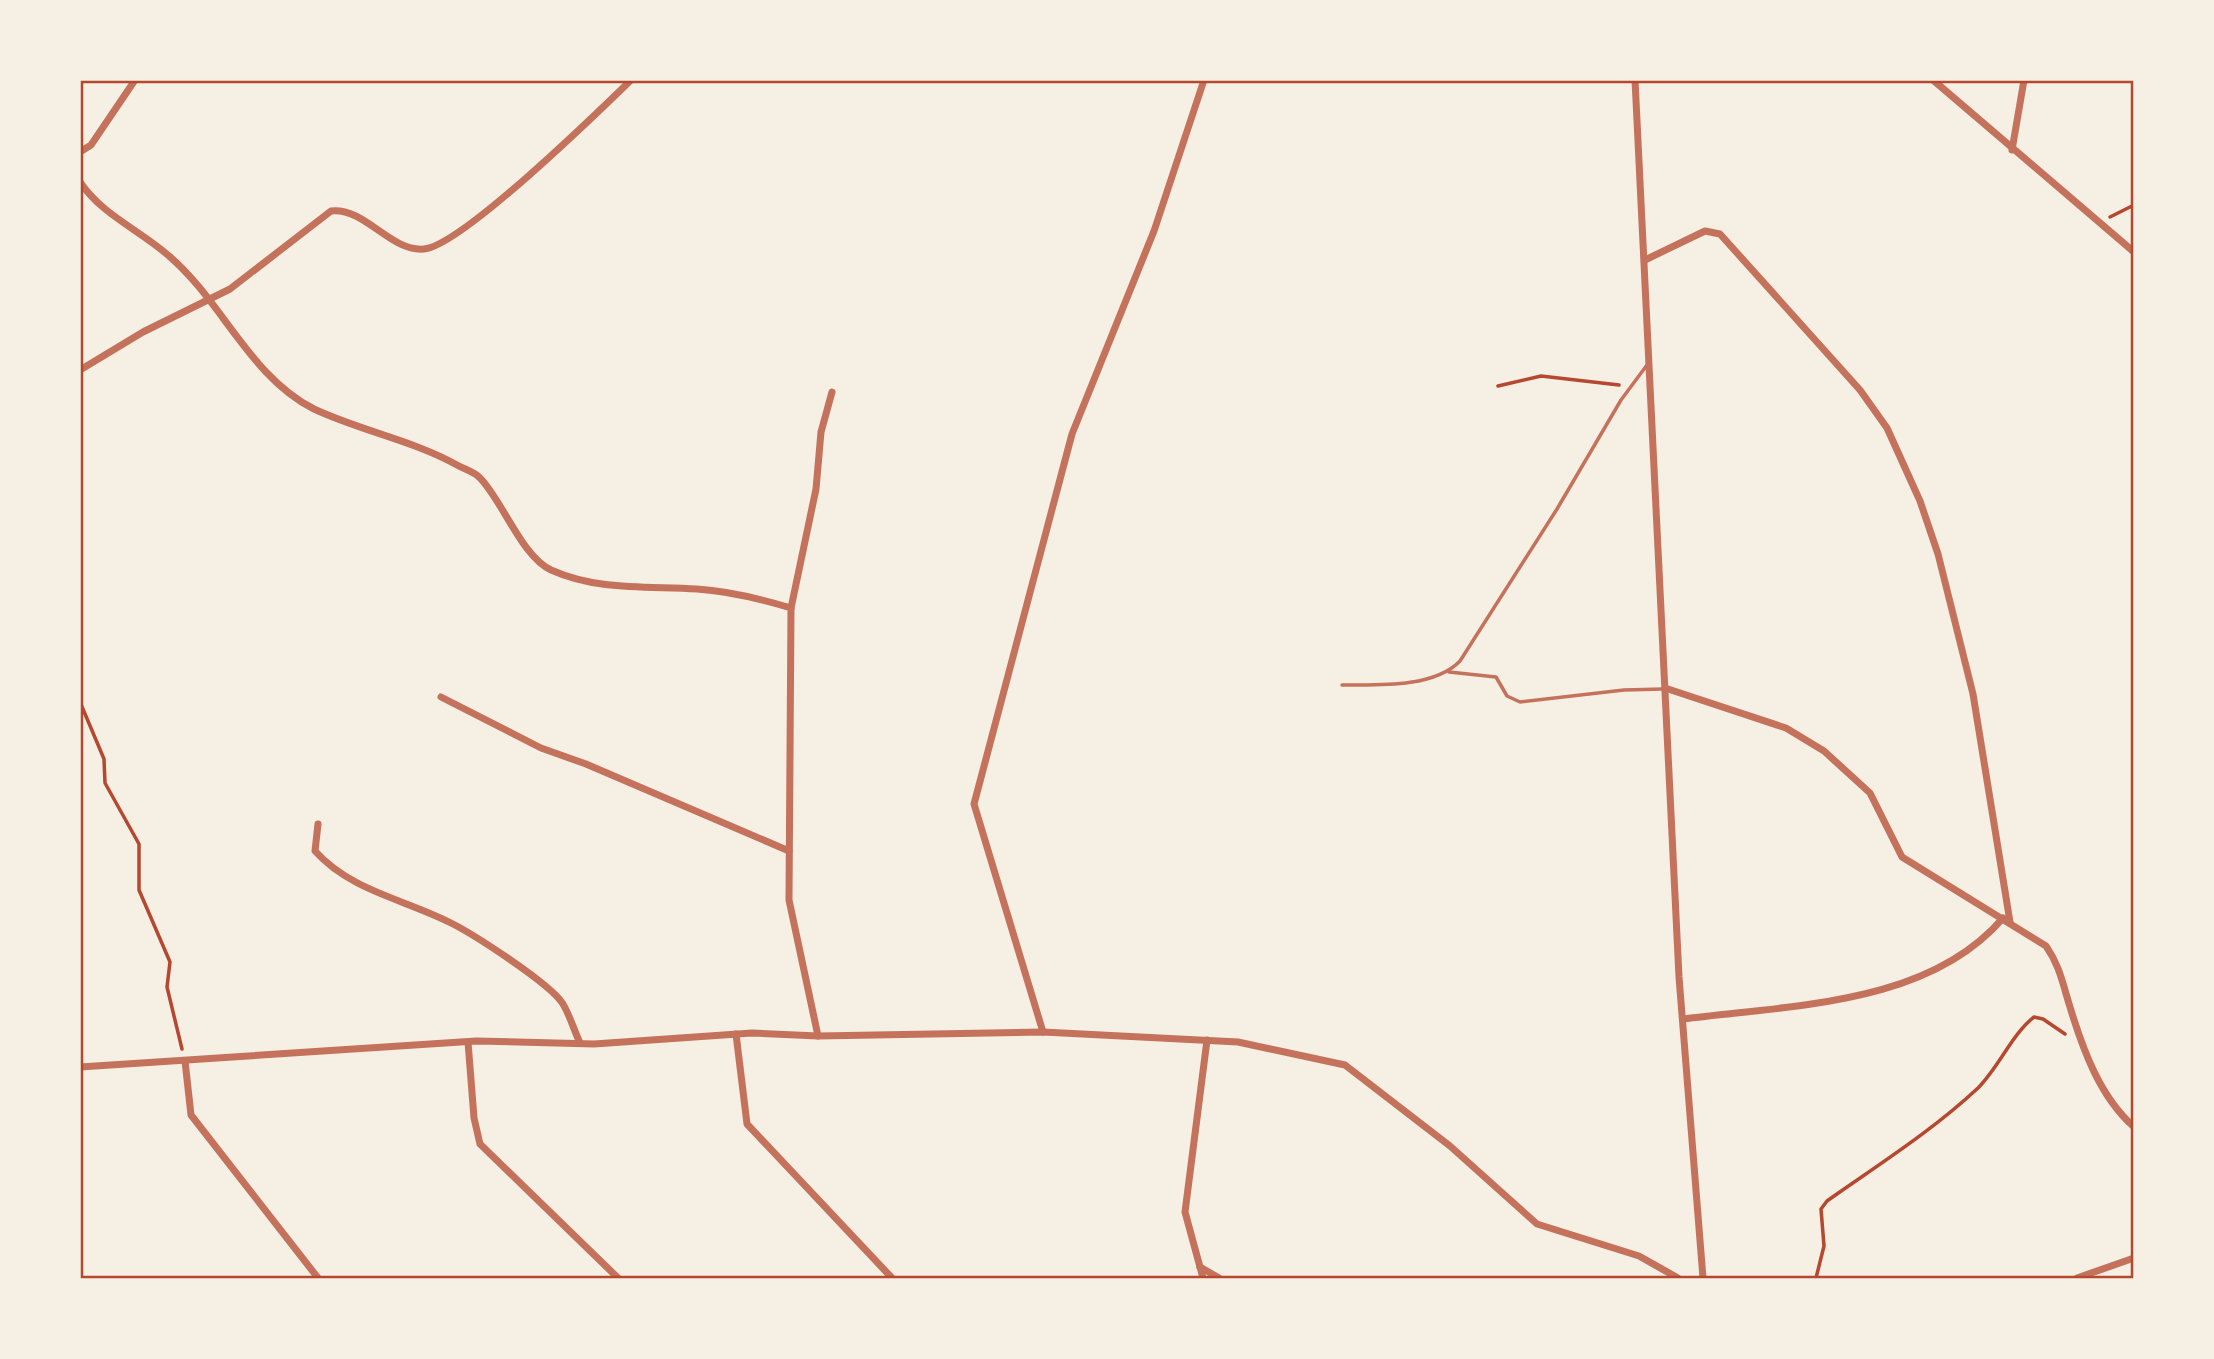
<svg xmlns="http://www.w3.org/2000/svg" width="2214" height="1359" font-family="'DM Sans',sans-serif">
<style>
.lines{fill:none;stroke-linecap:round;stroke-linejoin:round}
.path{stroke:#b5482f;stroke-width:3.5}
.service{stroke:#c5725c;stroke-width:3.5}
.minor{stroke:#c5725c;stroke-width:7}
.neatline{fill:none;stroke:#b5482f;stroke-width:2.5}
</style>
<rect width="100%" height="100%" fill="#f6efe4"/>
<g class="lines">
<g class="path">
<polyline points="2110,217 2134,205"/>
<polyline points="1498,386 1541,376 1619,385"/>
<polyline points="80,702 104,759 105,783 139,844 139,890 170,962 167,987 182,1049"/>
<path d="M1816,1278L1824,1246L1821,1209L1827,1201C1878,1165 1932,1131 1978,1088C1999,1067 2012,1034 2034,1017L2043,1019L2065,1034"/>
</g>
<g class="service">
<polyline points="1449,672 1496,677 1507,696 1520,702 1624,690 1663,689"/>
<path d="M1342,685C1378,685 1434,688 1460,661L1557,509L1621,400L1647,365"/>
</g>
<g class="minor">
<polyline points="1635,80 1679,977 1703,1278"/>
<polyline points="1933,80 2134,252"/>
<polyline points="2012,150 2024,80"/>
<polyline points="80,152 91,145 135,80"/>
<path d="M80,182C102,215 140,230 169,256C222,301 250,377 314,409C361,431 412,440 457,465C464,469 475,472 480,478C502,500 522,557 551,570C598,591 647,586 697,589C729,591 761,599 791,608L789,900L818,1036"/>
<polyline points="1645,260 1705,231 1720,234 1860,390 1887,428 1920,501 1938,554 1973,694 2010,922"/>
<path d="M80,370L143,332L230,289L331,211C365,207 390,252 424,249C461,246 598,112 631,80"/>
<polyline points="791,608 816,489 821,432 832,392"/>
<path d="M1665,688L1786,728L1824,751L1870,793L1902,857L2046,946C2060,966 2063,985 2070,1007C2083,1050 2100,1097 2134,1127"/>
<polyline points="441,697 541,748 586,764 789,851"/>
<path d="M318,824L315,851C351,891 404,899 451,923C473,934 551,984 563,1004C570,1016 574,1030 580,1043"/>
<path d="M1683,1019C1789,1005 1928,1006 2003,918"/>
<polyline points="1043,1032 974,804 1072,434 1154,231 1204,80"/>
<polyline points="736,1034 747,1124 892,1278"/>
<polyline points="468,1042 474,1118 480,1144 618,1278"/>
<polyline points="185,1061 191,1115 318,1278"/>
<polyline points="80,1067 476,1041 594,1044 752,1033 818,1036 1043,1032 1238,1042 1345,1065 1450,1146 1537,1224 1639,1256 1678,1278"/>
<polyline points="1200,1267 1219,1278"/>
<polyline points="1203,1278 1185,1212 1207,1040"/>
<polyline points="2077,1278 2134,1258"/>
</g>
</g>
<rect width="2214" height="1359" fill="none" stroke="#f6efe4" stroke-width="164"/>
<rect x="82" y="82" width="2050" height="1195" class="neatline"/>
</svg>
